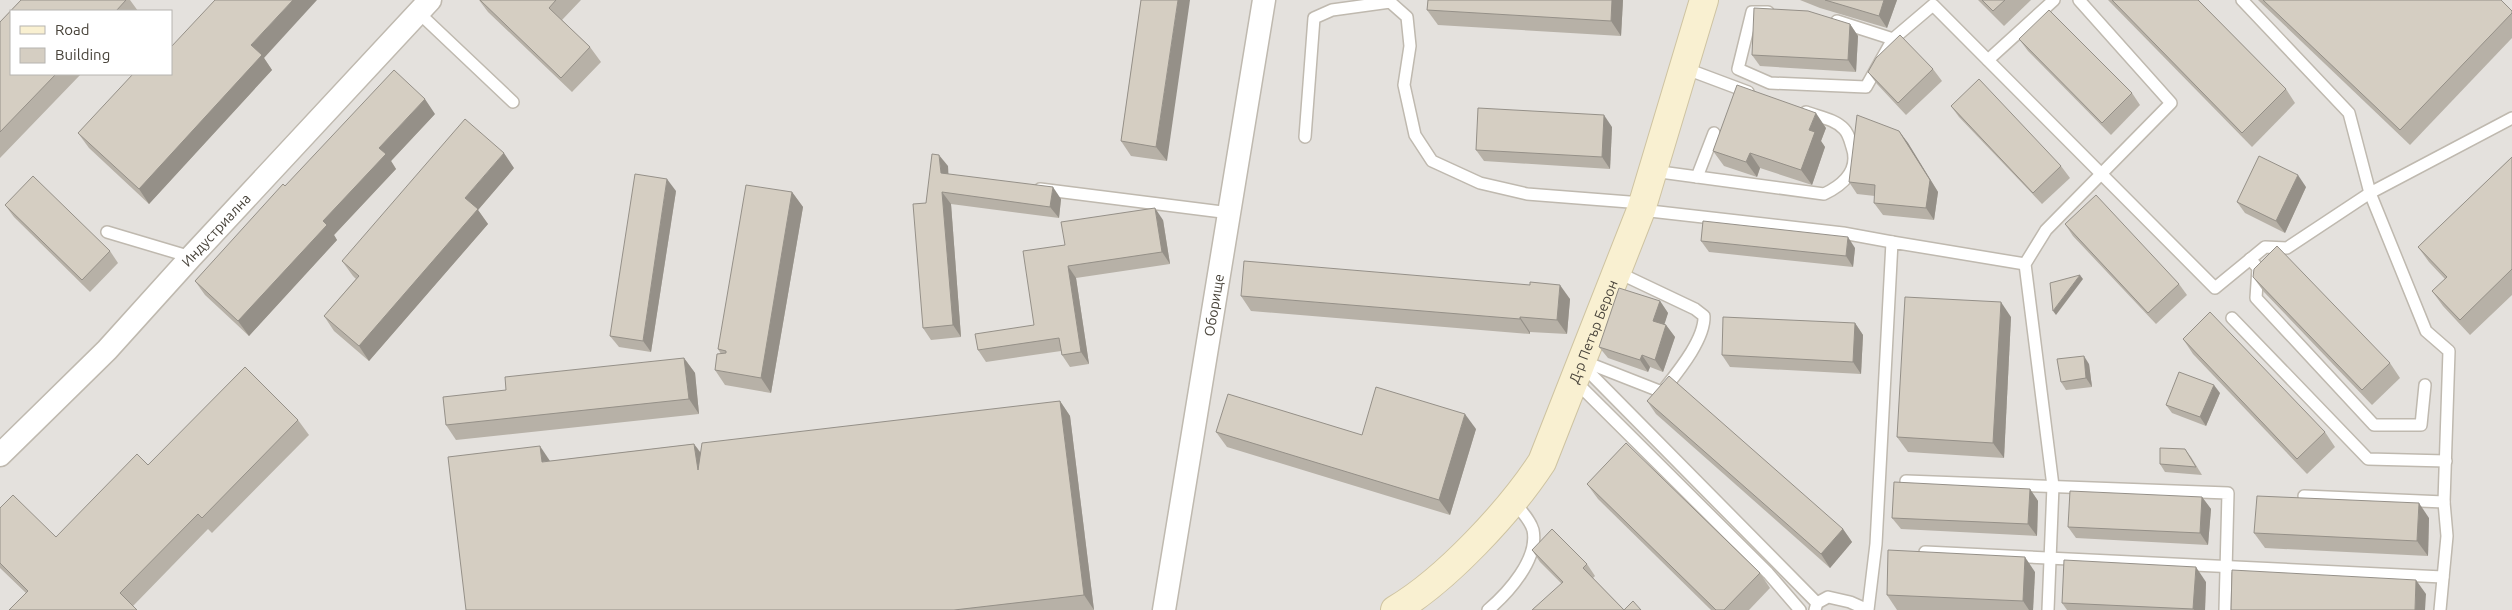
<svg xmlns="http://www.w3.org/2000/svg" width="2512" height="610" font-family="Ubuntu,sans-serif">
<style>
.industrial{fill:#e4e1dd;fill-rule:evenodd}
.lines{fill:none;stroke-linecap:round;stroke-linejoin:round}
.lane-casing{stroke:#bfb9af;stroke-width:14}
.street-casing{stroke:#bfb9af;stroke-width:25}
.secondary-casing{stroke:#cec3a1;stroke-width:30}
.lane{stroke:#fff;stroke-width:11}
.street{stroke:#fff;stroke-width:22}
.secondary{stroke:#f9f0d1;stroke-width:28}
.wall{fill:#b7b1a7}
.shaded-wall{fill:#959088}
.building{fill:#d5cec2;stroke:#959088}
.labels{text-anchor:middle;dominant-baseline:central;stroke-width:4;stroke-linejoin:round;paint-order:stroke}
.street-label{font-size:14px;fill:#48433a;stroke:#fff}
</style>
<rect width="100%" height="100%" fill="#f4f2ec"/>
<path class="industrial" d="M0,0H2512V610H0ZM11,11H171V74H11Z"/>
<g class="lines">
<g class="lane-casing">
<g id="lane">
<polyline points="2242,0 2349,113 2370,193 2512,118"/>
<polyline points="1768,12 1752,12 1738,69 1770,83 1866,87 1893,39 1933,5 2215,288 2265,247 2287,248 2370,193 2426,331 2449,351 2444,502 2447,536 2440,610"/>
<polyline points="419,13 513,102"/>
<polyline points="1837,21 1893,39"/>
<polyline points="1988,60 2054,0"/>
<polyline points="1684,68 1748,92"/>
<polyline points="1305,137 1314,18 1332,10 1390,2 1407,17 1410,46 1404,85 1415,135 1432,161 1480,183 1527,194 1642,203"/>
<path d="M1653,171L1824,194C1843,185 1860,170 1852,147C1850,141 1849,134 1844,129C1835,119 1819,117 1806,112"/>
<polyline points="1697,177 1714,133"/>
<polyline points="1040,189 1230,213"/>
<polyline points="1641,210 1843,233 1892,242"/>
<polyline points="107,232 191,257"/>
<polyline points="2250,259 2258,268 2256,298 2374,425 2421,425 2425,385"/>
<polyline points="2232,318 2368,459 2446,461"/>
<path d="M1583,361L1662,392C1676,374 1705,340 1704,316L1695,309L1617,272"/>
<polyline points="1581,364 1817,603"/>
<polyline points="1575,381 1768,573 1800,610"/>
<polyline points="1906,481 2228,493 2225,610"/>
<polyline points="2304,496 2444,502"/>
<polyline points="1925,552 2443,577"/>
<path d="M1488,610C1508,593 1539,559 1533,530C1530,519 1520,510 1513,501"/>
<polyline points="1815,610 1817,603 1828,597 1850,602 1868,610 1876,544 1892,242 2025,264"/>
<polyline points="2048,610 2053,486 2025,264 2046,230 2171,103 2079,0"/>
</g>
</g>
<g class="street-casing">
<g id="street">
<path id="s1" d="M0,455L107,350L191,257L430,0"/>
<path id="s2" d="M1164,610L1264,0"/>
</g>
</g>
<g class="secondary-casing">
<g id="secondary">
<path id="s3" d="M1395,610C1446,580 1510,511 1542,462L1641,210L1704,0"/>
</g>
</g>
<use href="#lane" class="lane"/>
<use href="#street" class="street"/>
<use href="#secondary" class="secondary"/>
</g>
<g class="wall">
<polygon points="21,0 130,0 138,11 11,11 11,74 81,74 0,158 0,22"/>
<polygon points="479,0 581,0 562,20 590,47 601,62 572,92 488,12"/>
<polygon points="1141,0 1167,161 1131,156 1121,141"/>
<polygon points="1428,0 1623,0 1621,36 1438,25 1427,10"/>
<polygon points="1800,0 1897,0 1887,28 1820,8"/>
<polygon points="1978,0 2031,0 2004,26"/>
<polygon points="2108,0 2198,0 2286,89 2295,103 2252,147"/>
<polygon points="2258,0 2501,0 2512,11 2512,38 2410,145"/>
<polygon points="1850,24 1858,36 1856,72 1760,66 1752,55"/>
<polygon points="2019,39 2132,93 2140,105 2111,135 2028,51"/>
<polygon points="264,58 272,70 149,204 89,148 78,133"/>
<polygon points="1933,69 1942,81 1906,115 1877,84 1868,72"/>
<polygon points="1951,106 2061,166 2070,178 2042,204 1959,117"/>
<polygon points="435,114 391,161 396,169 334,235 337,240 249,336 205,295 195,281 285,186"/>
<polygon points="1612,127 1610,169 1484,161 1476,150"/>
<polygon points="1826,128 1821,141 1825,147 1812,185 1760,168 1757,177 1724,166 1713,151"/>
<polygon points="1899,131 1908,143 1938,192 1934,220 1883,215 1874,203 1875,196 1857,194 1849,182"/>
<polygon points="2512,157 2512,295 2470,335 2443,306 2432,291 2445,279 2429,262 2418,247"/>
<polygon points="948,166 948,174 1061,199 1059,218 951,204 961,337 931,340 923,328 926,203"/>
<polygon points="514,168 478,210 488,224 369,361 334,331 324,316 356,279 353,276 342,261"/>
<polygon points="2306,187 2285,233 2245,213 2237,202"/>
<polygon points="676,191 651,352 619,347 610,336"/>
<polygon points="792,192 803,207 771,393 725,385 715,370 721,354 718,349"/>
<polygon points="5,205 110,251 118,263 90,292 14,217"/>
<polygon points="1163,220 1170,264 1076,278 1089,364 1070,367 1062,355 1061,351 986,362 978,350 1034,325 1065,245"/>
<polygon points="2065,224 2179,284 2187,295 2156,324 2073,236"/>
<polygon points="1701,241 1855,248 1853,267 1709,252"/>
<polygon points="2253,277 2390,363 2400,378 2372,405 2264,292"/>
<polygon points="1530,285 1570,299 1567,334 1530,332 1530,334 1251,311 1241,296"/>
<polygon points="1660,301 1668,313 1664,324 1666,325 1675,337 1663,372 1650,367 1648,372 1608,358 1599,347"/>
<polygon points="2011,317 2004,458 1908,452 1897,437"/>
<polygon points="1855,323 1863,335 1861,374 1730,367 1722,355"/>
<polygon points="2183,339 2325,432 2335,447 2307,474 2193,354"/>
<polygon points="684,358 695,373 699,414 456,440 446,425"/>
<polygon points="2089,364 2092,387 2066,390 2061,382"/>
<polygon points="2220,393 2206,426 2172,413 2166,405"/>
<polygon points="1060,401 1070,416 1094,610 466,610 550,461 694,444 701,453"/>
<polygon points="1647,401 1843,529 1852,542 1830,568 1656,414"/>
<polygon points="298,420 309,435 212,533 208,529 133,606 26,593 0,568 0,508 56,537 148,465"/>
<polygon points="1476,429 1450,515 1227,447 1216,432 1362,435"/>
<polygon points="2185,449 2191,457 2202,475 2165,472 2160,464"/>
<polygon points="1587,484 1760,573 1770,588 1749,610 1711,610 1598,499"/>
<polygon points="2030,489 2038,501 2037,536 1901,529 1892,518"/>
<polygon points="2202,497 2211,509 2208,545 2076,538 2068,527"/>
<polygon points="2429,518 2428,556 2265,548 2254,533"/>
<polygon points="1532,550 1587,564 1595,576 1593,578 1624,610 1532,610 1562,584 1540,562"/>
<polygon points="2035,572 2033,610 1897,610 1887,595"/>
<polygon points="2206,582 2205,610 2067,610 2062,603"/>
</g>
<g class="shaded-wall">
<polygon points="293,0 317,0 264,58 272,70 149,204 139,189 251,45"/>
<polygon points="1178,0 1190,0 1167,161 1156,147"/>
<polygon points="1612,0 1623,0 1621,36 1611,21"/>
<polygon points="1884,0 1897,0 1887,28 1879,16"/>
<polygon points="1850,24 1858,36 1856,72 1848,60"/>
<polygon points="425,99 435,114 391,161 396,169 334,235 337,240 249,336 238,321 323,221 379,148"/>
<polygon points="1816,113 1826,128 1821,141 1825,147 1812,185 1801,170 1809,130"/>
<polygon points="1604,115 1612,127 1610,169 1602,157"/>
<polygon points="1899,131 1908,143 1938,192 1934,220 1926,208"/>
<polygon points="504,153 514,168 478,210 488,224 369,361 359,346 465,198"/>
<polygon points="1750,153 1760,168 1757,177 1746,162"/>
<polygon points="939,155 948,166 949,184 941,173"/>
<polygon points="2298,175 2306,187 2285,233 2276,221"/>
<polygon points="667,179 676,191 651,352 643,341"/>
<polygon points="1053,187 1061,199 1059,218 1050,207"/>
<polygon points="792,192 803,207 771,393 761,378"/>
<polygon points="942,192 951,204 961,337 953,325"/>
<polygon points="1155,208 1163,220 1170,264 1162,252"/>
<polygon points="1848,237 1855,248 1853,267 1846,256"/>
<polygon points="1068,266 1076,278 1089,364 1081,352"/>
<polygon points="2080,275 2083,279 2056,315 2053,311"/>
<polygon points="1560,285 1570,299 1567,334 1557,320"/>
<polygon points="1660,301 1668,313 1662,332 1653,321"/>
<polygon points="2001,302 2011,317 2004,458 1993,443"/>
<polygon points="1520,317 1530,332 1530,334 1520,319"/>
<polygon points="1855,323 1863,335 1861,374 1853,362"/>
<polygon points="1666,325 1675,337 1663,372 1655,360"/>
<polygon points="1642,355 1650,367 1648,372 1640,360"/>
<polygon points="2084,356 2089,364 2092,387 2086,378"/>
<polygon points="684,358 695,373 699,414 689,399"/>
<polygon points="2214,385 2220,393 2206,426 2200,417"/>
<polygon points="1060,401 1070,416 1094,610 1084,595"/>
<polygon points="1465,414 1476,429 1450,515 1439,500"/>
<polygon points="694,444 705,459 698,470"/>
<polygon points="540,446 550,461 542,462"/>
<polygon points="2030,489 2038,501 2037,536 2028,524"/>
<polygon points="2202,497 2211,509 2208,545 2200,533"/>
<polygon points="2419,503 2429,518 2428,556 2417,541"/>
<polygon points="1843,529 1852,542 1830,568 1821,554"/>
<polygon points="2025,557 2035,572 2033,610 2029,610 2023,601"/>
<polygon points="2196,567 2206,582 2205,610 2194,610 2193,609"/>
<polygon points="2416,580 2426,594 2425,610 2415,610"/>
</g>
<g class="building">
<polygon points="21,0 126,0 116,11 11,11 11,74 56,74 0,132 0,22"/>
<polygon points="215,0 293,0 251,45 262,55 139,189 78,133 133,74 171,74 171,47"/>
<polygon points="480,0 556,0 549,8 590,47 561,78"/>
<polygon points="1141,0 1178,0 1156,147 1121,141"/>
<polygon points="1428,0 1612,0 1611,21 1427,10"/>
<polygon points="1825,0 1884,0 1879,16"/>
<polygon points="1982,0 2005,0 1993,11"/>
<polygon points="2112,0 2198,0 2286,89 2242,133"/>
<polygon points="2263,0 2501,0 2512,11 2512,13 2400,130"/>
<polygon points="1754,8 1808,11 1850,24 1848,60 1752,55"/>
<polygon points="2049,10 2132,93 2102,123 2019,39"/>
<polygon points="1900,35 1933,69 1898,103 1868,72 1876,58"/>
<polygon points="394,70 425,99 379,148 386,154 323,221 327,225 238,321 195,281 283,184 285,186"/>
<polygon points="1979,79 2061,166 2033,193 1951,106"/>
<polygon points="1737,85 1816,113 1809,130 1815,132 1801,170 1750,153 1746,162 1713,151"/>
<polygon points="1478,108 1604,115 1602,157 1476,150"/>
<polygon points="1857,115 1899,131 1930,180 1926,208 1874,203 1875,185 1849,182"/>
<polygon points="465,119 504,153 465,198 478,209 359,346 324,316 359,276 342,261"/>
<polygon points="932,154 939,155 941,173 1053,187 1050,207 942,192 953,325 923,328 913,204 926,203"/>
<polygon points="2259,156 2298,175 2276,221 2237,202"/>
<polygon points="2512,157 2512,269 2460,320 2432,291 2447,277 2418,247"/>
<polygon points="635,174 667,179 643,341 610,336"/>
<polygon points="33,176 110,251 82,280 5,205"/>
<polygon points="746,185 792,192 761,378 715,370 717,354 726,353 726,351 718,349"/>
<polygon points="2096,195 2179,284 2148,313 2065,224"/>
<polygon points="1155,208 1162,252 1068,266 1081,352 1062,355 1059,338 978,350 975,334 1034,325 1023,251 1065,245 1061,222"/>
<polygon points="1703,221 1848,237 1846,256 1701,241"/>
<polygon points="2277,246 2390,363 2362,390 2253,277 2254,269"/>
<polygon points="1244,261 1530,285 1530,282 1560,285 1557,320 1520,317 1520,319 1241,296"/>
<polygon points="2080,275 2053,311 2050,283"/>
<polygon points="1619,288 1660,301 1653,321 1666,325 1655,360 1642,355 1640,360 1599,347"/>
<polygon points="1905,297 2001,302 1993,443 1897,437"/>
<polygon points="2210,312 2325,432 2297,459 2183,339"/>
<polygon points="1723,317 1855,323 1853,362 1722,355"/>
<polygon points="2084,356 2086,378 2061,382 2057,359"/>
<polygon points="684,358 689,399 446,425 443,397 506,390 505,377"/>
<polygon points="245,367 298,420 202,518 198,514 120,593 137,610 9,610 28,591 0,563 0,508 13,495 56,537 137,454 148,465"/>
<polygon points="2179,372 2214,385 2200,417 2166,405"/>
<polygon points="1669,376 1843,529 1821,554 1647,401"/>
<polygon points="1376,387 1465,414 1439,500 1216,432 1228,394 1362,435"/>
<polygon points="1060,401 1084,595 954,610 466,610 448,457 540,446 542,462 694,444 698,470 702,443"/>
<polygon points="1626,443 1760,573 1724,610 1716,610 1587,484"/>
<polygon points="2160,448 2185,449 2196,467 2160,464"/>
<polygon points="1894,482 2030,489 2028,524 1892,518"/>
<polygon points="2070,491 2202,497 2200,533 2068,527"/>
<polygon points="2257,496 2419,503 2417,541 2254,533"/>
<polygon points="1552,529 1587,564 1583,568 1624,610 1633,601 1641,610 1532,610 1563,582 1532,550"/>
<polygon points="1888,550 2025,557 2023,601 1887,595"/>
<polygon points="2064,560 2196,567 2193,609 2062,603"/>
<polygon points="2232,570 2416,580 2415,610 2231,610"/>
</g>
<g class="labels">
<g class="street-label">
<text stroke="none"><textPath href="#s1" startOffset="312">Индустриална</textPath></text>
<text stroke="none"><textPath href="#s2" startOffset="309">Оборище</textPath></text>
<text stroke="none"><textPath href="#s3" startOffset="350">Д-р Петър Берон</textPath></text>
</g>
</g>
<rect x="10" y="10" width="162" height="65" fill="#ffffff" stroke="#b6b4b0"/>
<rect x="20" y="26" width="25" height="8" fill="#f9f0d1" stroke="#b6b4b0"/>
<text x="55" y="35" font-size="15" fill="#48433a">Road</text>
<rect x="20" y="48" width="25" height="15" fill="#d5cec2" stroke="#b6b4b0"/>
<text x="55" y="60" font-size="15" fill="#48433a">Building</text>
</svg>
